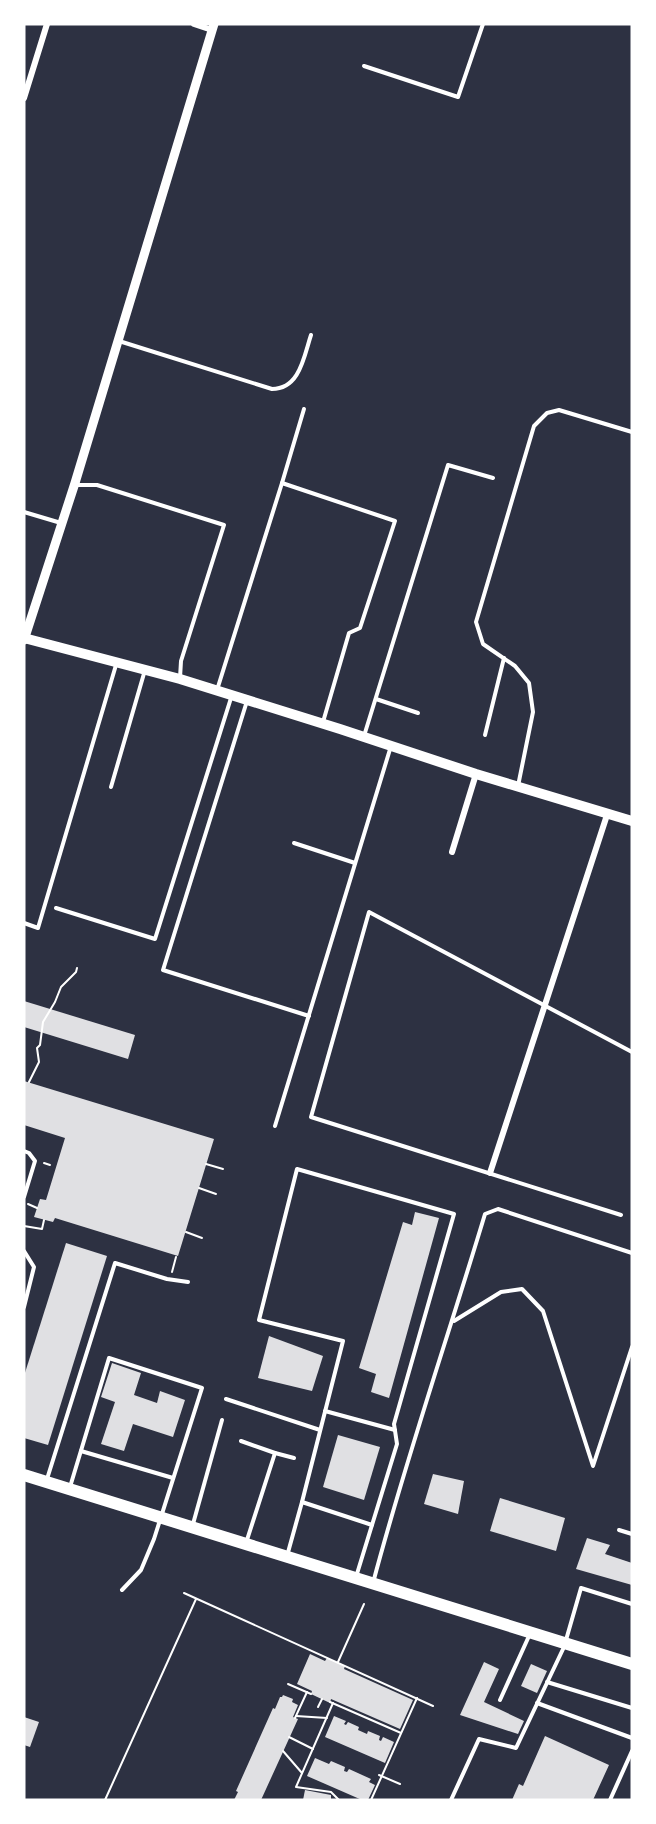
<svg xmlns="http://www.w3.org/2000/svg" width="656" height="1824" font-family="'DejaVu Sans',sans-serif">
<style>
.building{fill:#e0e0e3}
.lines{fill:none;stroke-linecap:round;stroke-linejoin:round}
.path{stroke:#fff;stroke-width:2}
.service{stroke:#fff;stroke-width:4}
.minor{stroke:#fff;stroke-width:6}
.tertiary{stroke:#fff;stroke-width:9}
.secondary{stroke:#fff;stroke-width:10}
.primary{stroke:#fff;stroke-width:12}
</style>
<rect width="100%" height="100%" fill="#2d3142"/>
<g class="building">
<polygon points="24,1001 135,1035 128,1059 24,1027"/>
<polygon points="24,1081 214,1139 178,1256 55,1218 53,1222 34,1217 40,1199 46,1200 65,1138 24,1125"/>
<polygon points="415,1212 439,1218 389,1398 371,1392 376,1374 359,1368 403,1222 412,1225"/>
<polygon points="66,1243 107,1256 48,1445 24,1438 24,1376"/>
<polygon points="269,1336 323,1356 312,1391 258,1378"/>
<polygon points="112,1363 141,1373 134,1395 157,1403 160,1391 185,1400 173,1437 133,1424 124,1451 101,1444 115,1402 101,1397"/>
<polygon points="338,1435 380,1447 364,1500 323,1487"/>
<polygon points="433,1474 464,1481 458,1514 424,1504"/>
<polygon points="500,1498 565,1518 556,1551 490,1531"/>
<polygon points="587,1538 610,1545 605,1554 632,1563 632,1585 576,1569"/>
<polygon points="310,1654 325,1661 327,1658 345,1666 344,1669 413,1700 400,1729 331,1699 330,1703 311,1694 312,1691 297,1684"/>
<polygon points="484,1662 499,1669 484,1702 524,1721 518,1734 460,1715"/>
<polygon points="531,1664 547,1671 537,1693 521,1686"/>
<polygon points="283,1695 293,1699 292,1702 298,1705 293,1717 298,1719 261,1800 234,1800 238,1792 236,1791 273,1708 275,1709 280,1697 282,1697"/>
<polygon points="334,1716 346,1721 344,1724 346,1725 348,1722 359,1727 358,1730 367,1734 368,1731 380,1736 379,1740 381,1741 383,1737 394,1742 385,1763 325,1737"/>
<polygon points="24,1717 39,1722 30,1747 24,1745"/>
<polygon points="545,1736 609,1765 593,1800 512,1800 519,1784 523,1786"/>
<polygon points="315,1758 329,1764 331,1761 345,1767 344,1771 347,1772 349,1769 371,1779 369,1782 375,1785 368,1800 362,1800 307,1776"/>
<polygon points="305,1790 331,1795 331,1800 303,1800"/>
</g>
<g class="lines">
<g class="path">
<polyline points="29,1082 39,1062 37,1048 40,1045 43,1022 55,1002 61,987 76,972 77,968"/>
<polyline points="44,1163 50,1165"/>
<polyline points="206,1164 223,1169"/>
<polyline points="199,1188 216,1194"/>
<polyline points="28,1204 37,1208"/>
<polyline points="24,1226 42,1229 44,1220"/>
<polyline points="186,1232 202,1238"/>
<polyline points="172,1272 176,1257"/>
<polyline points="184,1593 433,1706"/>
<polyline points="338,1662 364,1604"/>
<polyline points="288,1684 311,1694"/>
<polyline points="330,1702 401,1733"/>
<polyline points="333,1703 296,1787 331,1792 339,1800"/>
<polyline points="318,1707 322,1699"/>
<polyline points="296,1716 327,1718"/>
<polyline points="295,1718 307,1692"/>
<polyline points="289,1737 313,1749"/>
<polyline points="283,1751 302,1773"/>
<polyline points="379,1775 400,1784"/>
<polyline points="105,1800 196,1599"/>
<polyline points="371,1800 417,1698"/>
</g>
<g class="service">
<polyline points="364,66 458,97 483,24"/>
<path d="M119,341L272,389C300,389 304,356 311,335"/>
<polyline points="282,483 304,409"/>
<polyline points="74,485 97,485 224,525 181,661 180,678"/>
<polyline points="24,512 61,523"/>
<polyline points="217,690 282,483 395,521 360,628 349,633 323,722"/>
<polyline points="376,699 418,713"/>
<polyline points="247,701 163,970 309,1016"/>
<polyline points="485,735 504,658"/>
<polyline points="364,736 448,465 493,478"/>
<polyline points="518,786 533,712 529,683 515,666 483,644 476,622 534,426 547,413 559,410 632,432"/>
<polyline points="111,787 145,670"/>
<polyline points="294,843 355,863"/>
<polyline points="56,908 155,939 231,698"/>
<polyline points="24,923 38,928 116,665"/>
<polyline points="275,1126 391,746"/>
<polyline points="24,1151 29,1153 35,1161 24,1197"/>
<polyline points="621,1215 311,1117 369,912 632,1052"/>
<polyline points="24,1251 34,1267 24,1307"/>
<polyline points="454,1321 501,1292 522,1289 543,1311 593,1466 632,1347"/>
<polyline points="226,1399 320,1430"/>
<polyline points="325,1411 395,1430"/>
<polyline points="241,1441 275,1453"/>
<polyline points="81,1451 173,1478"/>
<polyline points="47,1479 115,1263 167,1279 188,1282"/>
<polyline points="70,1487 109,1358 202,1388 154,1539 141,1570 122,1590"/>
<polyline points="302,1502 343,1341 259,1320 297,1169 454,1214 394,1424 397,1444 372,1525"/>
<polyline points="193,1524 222,1420"/>
<polyline points="619,1530 632,1534"/>
<polyline points="246,1543 275,1453 294,1458"/>
<polyline points="287,1556 302,1502 372,1525 356,1577"/>
<path d="M373,1583C406,1458 448,1337 485,1214L498,1209L632,1253"/>
<polyline points="566,1640 581,1588 632,1604"/>
<polyline points="547,1682 632,1708"/>
<polyline points="500,1700 529,1636"/>
<polyline points="537,1703 632,1738"/>
<polyline points="451,1800 479,1739 516,1748 564,1647"/>
<polyline points="610,1800 632,1751"/>
</g>
<g class="minor">
<polyline points="194,24 212,30"/>
<polyline points="24,98 47,24"/>
<polyline points="452,852 476,774"/>
<polyline points="490,1173 607,815"/>
</g>
<polyline class="tertiary" points="24,640 75,483 214,24"/>
<polyline class="secondary" points="24,638 180,679 340,729 476,774 632,821"/>
<polyline class="primary" points="24,1475 632,1664"/>
</g>
<rect width="656" height="1824" fill="none" stroke="#ffffff" stroke-width="51"/>
</svg>
